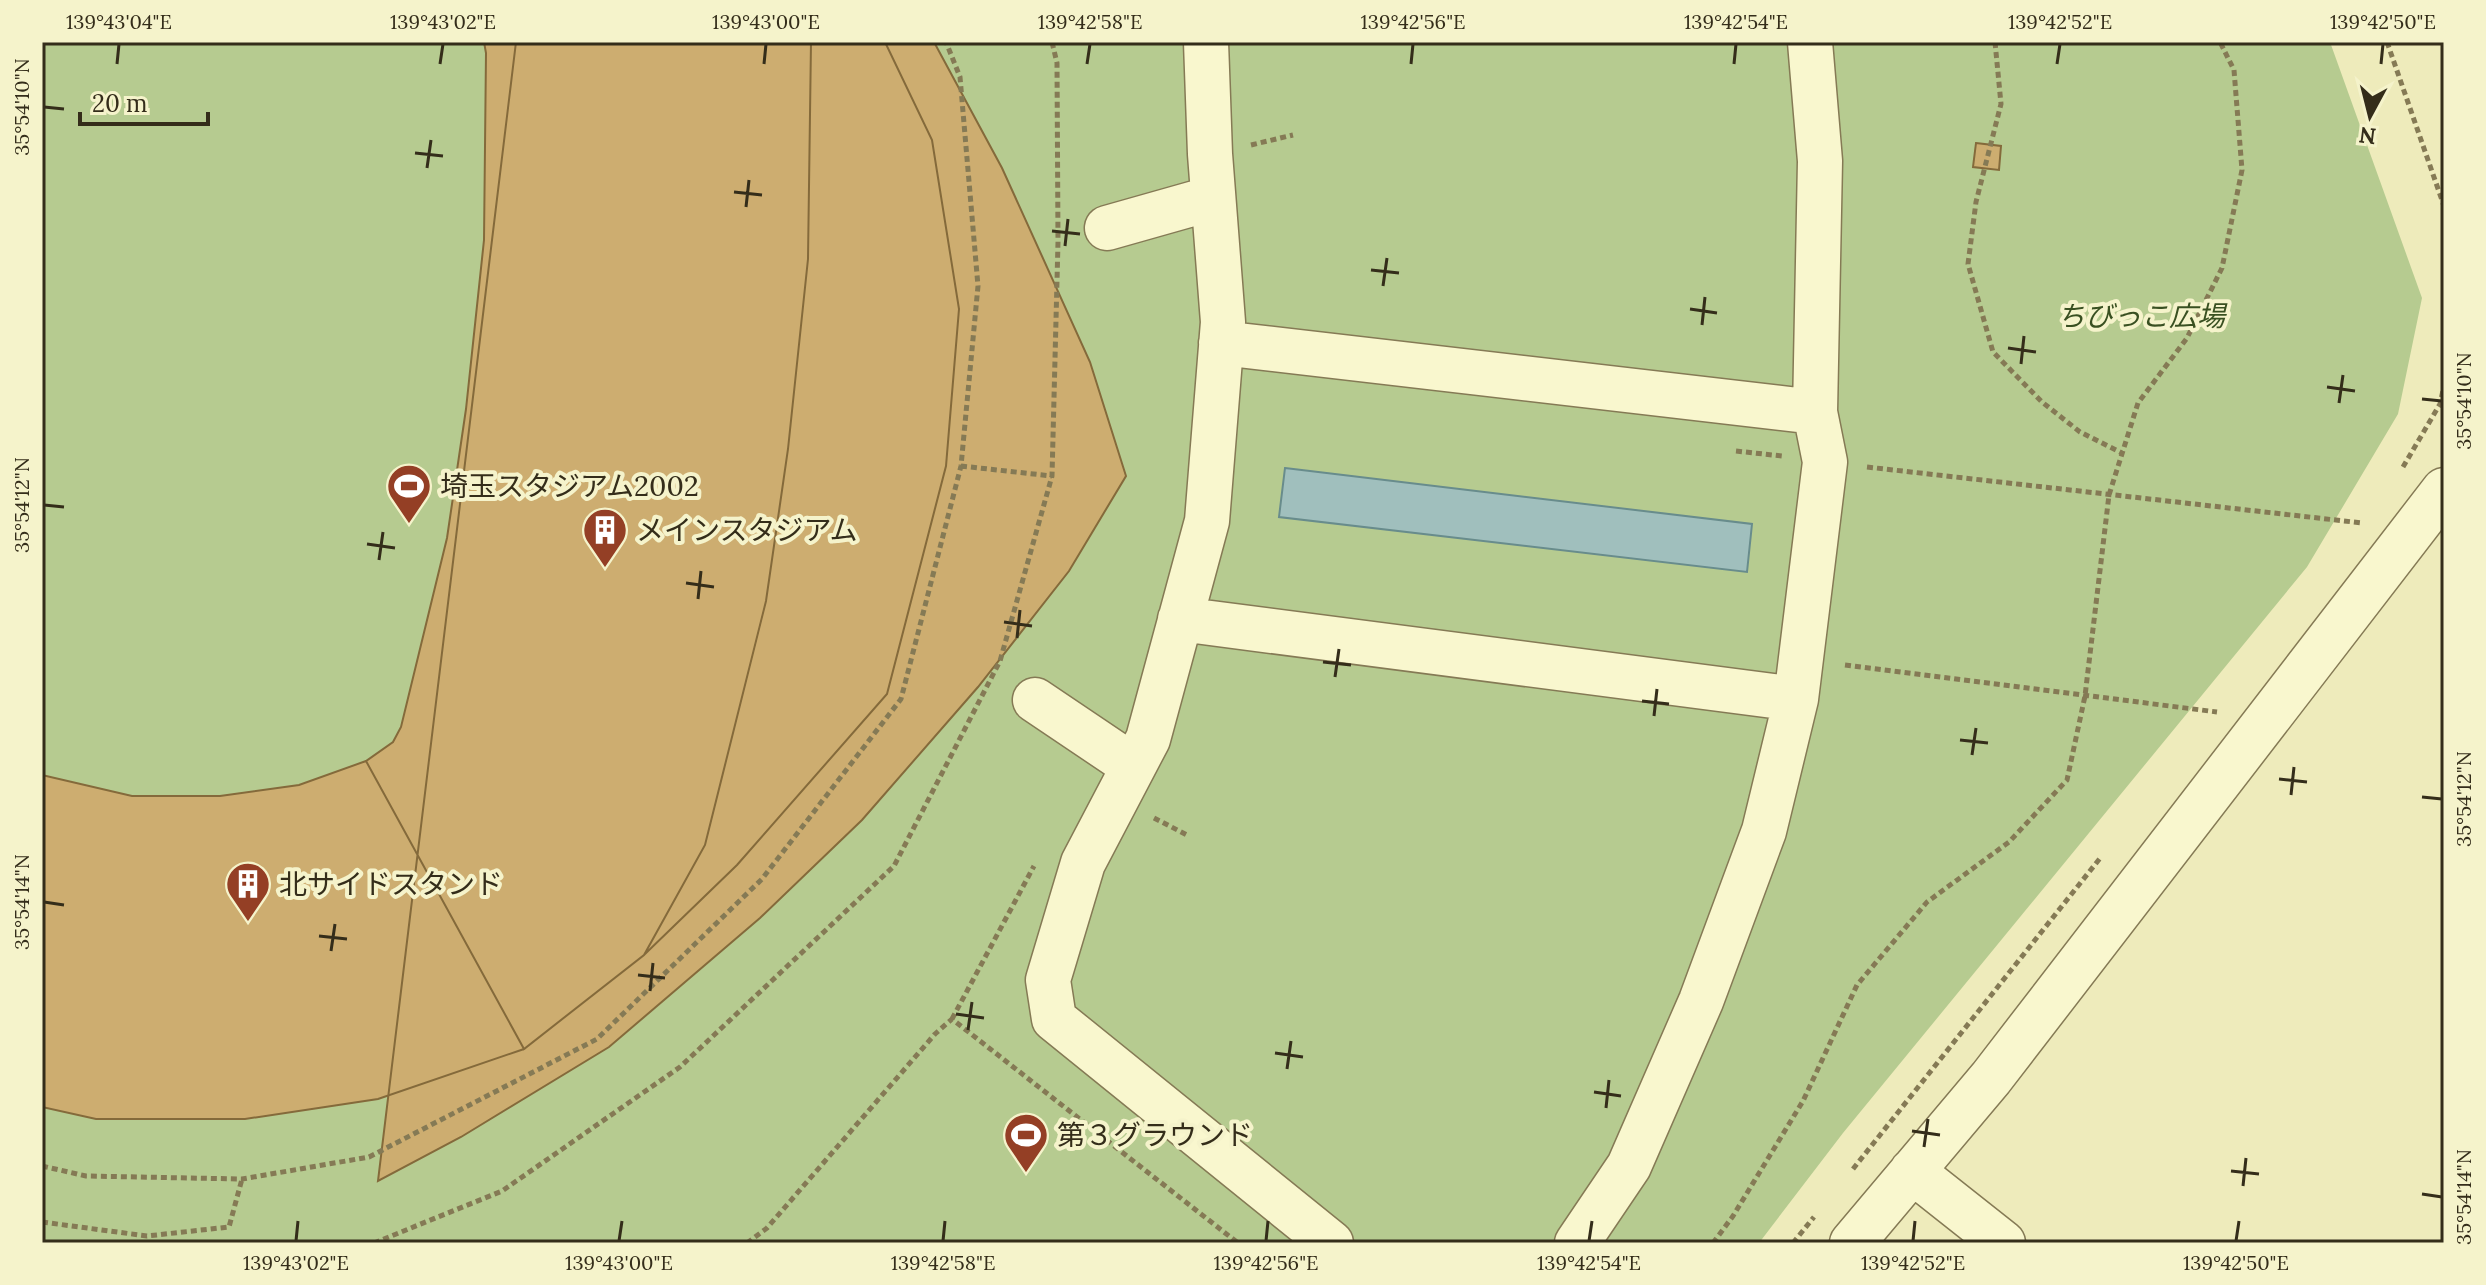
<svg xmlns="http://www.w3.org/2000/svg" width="2486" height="1285" viewBox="0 0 2486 1285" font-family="Lora,'Noto Sans JP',serif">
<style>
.green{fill:#b6cb90}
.water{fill:#a0bfbd;stroke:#688c8c;stroke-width:2}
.building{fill:#cdad70;stroke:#846a3b;stroke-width:2}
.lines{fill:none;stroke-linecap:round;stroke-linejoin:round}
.minor-casing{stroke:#857a55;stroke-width:47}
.path{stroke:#857a55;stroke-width:5;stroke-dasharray:6 4;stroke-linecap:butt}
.minor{stroke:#f9f7ce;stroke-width:44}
.ticks{fill:none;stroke:#342d1a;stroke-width:3}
.labels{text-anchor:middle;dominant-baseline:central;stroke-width:8;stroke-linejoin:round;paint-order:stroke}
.park-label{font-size:28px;font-style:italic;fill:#395021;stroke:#f5f3cb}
.poi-label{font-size:28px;fill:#342d1a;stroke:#f5f3cb;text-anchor:start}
.neatline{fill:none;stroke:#342d1a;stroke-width:3}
.ticks-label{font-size:20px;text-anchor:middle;fill:#342d1a}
</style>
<rect width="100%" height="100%" fill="#eeebbb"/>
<path class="green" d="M42 42H2330L2422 298 2398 414 2307 567 1843 1133 1759 1243H42Z"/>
<path class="water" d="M1285 468 1752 524 1747 572 1279 517Z"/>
<path class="building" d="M484 42H811L808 259 788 449 766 601 705 845 644 955 524 1049 378 1099 245 1119H96L42 1107V775L132 796H220L299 785 366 761 393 742 401 727 447 538 466 409 484 240 486 53Z
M484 42H885L932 140 959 309 946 466 887 694 737 865 644 955 524 1049 366 761 393 742 401 727 447 538 466 409 484 240 486 53Z
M516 42H934L1002 168 1090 362 1126 476 1069 571 978 687 862 820 760 918 609 1047 461 1137 378 1181Z
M1976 143 2001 146 1999 170 1973 167Z
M366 761 524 1049 378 1099 245 1119H96L42 1107V775L132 796H220L299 785Z"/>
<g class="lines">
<g class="minor-casing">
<path id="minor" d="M1206 42 1210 154 1223 322 1207 521 1148 739 1083 863 1048 980 1054 1019 1331 1243
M1107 228 1213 198
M1221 343 1815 412
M1180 619 1796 699
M1035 700 1133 766
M1912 1171 2003 1243
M1577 1243 1629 1166 1701 1001 1764 831 1796 699 1825 462 1815 412 1820 161 1810 42
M1852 1243 1991 1078 2444 490"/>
</g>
<path class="path" d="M1995 42 2001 104 1976 202 1968 264 1993 352 2042 402 2080 432 2122 453
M2387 42 2444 206
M1251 145 1293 135
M1736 451 1782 456
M961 466 1052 476
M1867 467 2362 523
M2403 467 2440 404 2444 386
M1845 665 2217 712
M1154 818 1189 836
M952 1019 1034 866
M42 1166 86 1176 242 1179 369 1157 597 1039 762 879 901 699 961 466 978 286 960 77 946 42
M1853 1169 2101 857
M42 1222 147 1236 229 1227 242 1179
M374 1243 502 1191 680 1067 894 866 1000 661 1052 476 1058 242 1057 63 1052 42
M747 1243 767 1228 935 1034 952 1019 1238 1243
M1713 1243 1733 1216 1803 1101 1857 985 1927 902 2009 842 2067 780 2085 696 2109 495 2138 403 2187 338 2222 268 2242 170 2234 70 2220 42
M1793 1243 1814 1217"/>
<use href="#minor" class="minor"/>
</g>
<path class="ticks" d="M117 64 119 44M440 64 443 44M764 64 766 44M1087 64 1090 44M1411 64 1413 44M1734 64 1736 44M2057 64 2060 44M2381 64 2383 44M44 107 64 109M415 153 443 156M427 168 431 140M734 192 762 195M746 207 749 180M1052 231 1080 234M1065 246 1068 219M1371 270 1399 273M1383 286 1387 258M1690 309 1717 313M1702 325 1705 297M2008 348 2036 352M2021 364 2024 336M2327 387 2355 391M2422 399 2442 401M2339 403 2343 375M44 505 64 507M367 544 395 548M379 560 383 532M686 583 714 587M698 599 701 571M1004 622 1032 626M1017 638 1020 610M1323 662 1351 665M1335 677 1339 649M1642 701 1669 704M1654 716 1657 689M1960 740 1988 743M1972 755 1976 728M2279 779 2307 782M2291 795 2294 767M2422 797 2442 799M44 902 64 905M319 936 347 939M331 951 335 924M638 975 665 978M650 991 653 963M956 1014 984 1018M968 1030 972 1002M1275 1053 1303 1057M1287 1069 1291 1041M1594 1092 1621 1096M1606 1108 1609 1080M1912 1131 1940 1135M1924 1147 1928 1119M2231 1171 2259 1174M2243 1186 2246 1158M2422 1194 2442 1197M296 1241 298 1221M619 1241 622 1221M943 1241 945 1221M1266 1241 1268 1221M1589 1241 1592 1221M1913 1241 1915 1221M2236 1241 2239 1221"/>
<defs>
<g id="stadium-pin" transform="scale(2.3)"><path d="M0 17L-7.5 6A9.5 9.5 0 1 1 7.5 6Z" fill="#943f25" stroke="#f5f3cb"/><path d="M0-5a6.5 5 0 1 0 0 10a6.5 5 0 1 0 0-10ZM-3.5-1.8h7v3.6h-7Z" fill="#fff"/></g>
<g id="building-pin" transform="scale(2.3)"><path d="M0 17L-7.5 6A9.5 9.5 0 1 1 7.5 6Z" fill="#943f25" stroke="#f5f3cb"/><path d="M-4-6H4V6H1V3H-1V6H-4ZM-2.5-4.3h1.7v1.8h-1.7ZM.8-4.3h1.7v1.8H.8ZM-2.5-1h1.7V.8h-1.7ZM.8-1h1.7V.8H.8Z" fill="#fff"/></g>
</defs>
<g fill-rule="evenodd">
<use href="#stadium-pin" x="409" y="486"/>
<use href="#building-pin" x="605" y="530"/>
<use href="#building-pin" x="248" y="884"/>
<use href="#stadium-pin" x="1026" y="1135"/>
</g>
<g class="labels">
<g class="park-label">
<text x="2141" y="316">ちびっこ広場</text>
</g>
<g class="poi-label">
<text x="440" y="486">埼玉スタジアム2002</text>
<text x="636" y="530">メインスタジアム</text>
<text x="279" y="884">北サイドスタンド</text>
<text x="1057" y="1135">第３グラウンド</text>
</g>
</g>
<rect width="2486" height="1285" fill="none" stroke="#f5f3cb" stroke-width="88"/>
<g transform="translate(2370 116) rotate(187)" stroke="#f5f3cb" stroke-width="6" paint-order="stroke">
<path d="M0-6L14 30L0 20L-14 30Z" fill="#342d1a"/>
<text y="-12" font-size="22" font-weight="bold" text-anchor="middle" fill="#342d1a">N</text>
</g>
<path d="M80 112v12h128v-12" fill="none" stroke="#342d1a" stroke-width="4"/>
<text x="92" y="112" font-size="24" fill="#342d1a" stroke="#f5f3cb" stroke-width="6" paint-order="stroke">20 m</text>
<rect x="44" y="44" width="2398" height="1197" class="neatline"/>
<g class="ticks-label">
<text x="119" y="29">139°43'04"E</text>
<text x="443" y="29">139°43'02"E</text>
<text x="766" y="29">139°43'00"E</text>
<text x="1090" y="29">139°42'58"E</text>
<text x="1413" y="29">139°42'56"E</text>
<text x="1736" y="29">139°42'54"E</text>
<text x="2060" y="29">139°42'52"E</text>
<text x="2383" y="29">139°42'50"E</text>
<text transform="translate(22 107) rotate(-90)" y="7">35°54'10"N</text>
<text transform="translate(2464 401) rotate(-90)" y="7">35°54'10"N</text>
<text transform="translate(22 505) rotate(-90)" y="7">35°54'12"N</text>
<text transform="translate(2464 799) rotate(-90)" y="7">35°54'12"N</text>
<text transform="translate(22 902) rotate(-90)" y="7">35°54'14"N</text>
<text transform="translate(2464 1197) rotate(-90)" y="7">35°54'14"N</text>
<text x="296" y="1270">139°43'02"E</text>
<text x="619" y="1270">139°43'00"E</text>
<text x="943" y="1270">139°42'58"E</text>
<text x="1266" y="1270">139°42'56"E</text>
<text x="1589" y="1270">139°42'54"E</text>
<text x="1913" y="1270">139°42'52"E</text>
<text x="2236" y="1270">139°42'50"E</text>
</g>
</svg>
